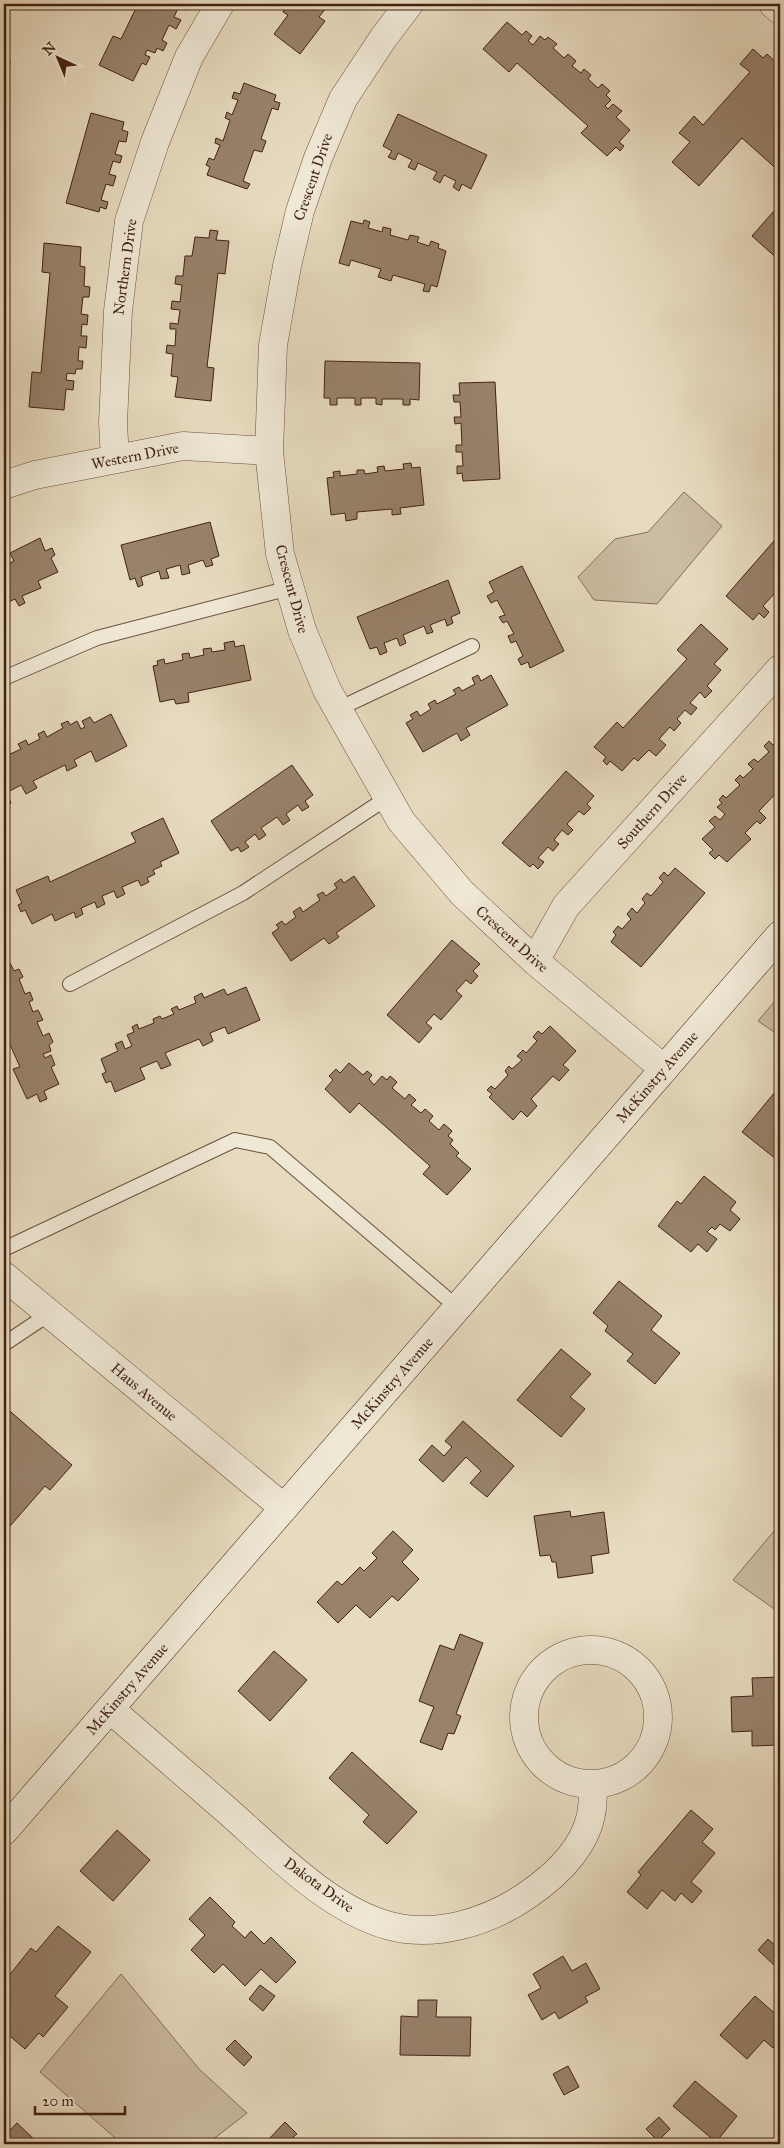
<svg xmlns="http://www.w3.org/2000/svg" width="784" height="2148" viewBox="0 0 784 2148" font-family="'IM FELL Great Primer',serif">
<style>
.green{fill:#cbbca2;stroke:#876f5a}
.building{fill:#98826c;stroke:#432213}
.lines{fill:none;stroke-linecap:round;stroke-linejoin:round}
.lane-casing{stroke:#6c503e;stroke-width:16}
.street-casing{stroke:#6c503e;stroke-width:29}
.secondary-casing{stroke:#432213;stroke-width:29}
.lane{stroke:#efe8d5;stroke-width:14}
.street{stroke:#efe8d5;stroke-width:28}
.secondary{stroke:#efe8d5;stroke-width:28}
.labels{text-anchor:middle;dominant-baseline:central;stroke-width:4.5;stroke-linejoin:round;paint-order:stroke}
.street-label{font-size:15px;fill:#432213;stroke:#efe8d5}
</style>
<rect width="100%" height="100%" fill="#e7dbbf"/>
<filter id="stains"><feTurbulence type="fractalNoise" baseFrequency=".004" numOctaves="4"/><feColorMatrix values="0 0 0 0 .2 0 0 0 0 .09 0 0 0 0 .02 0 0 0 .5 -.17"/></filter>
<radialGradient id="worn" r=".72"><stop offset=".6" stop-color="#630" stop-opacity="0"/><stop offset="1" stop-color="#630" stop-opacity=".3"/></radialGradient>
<path class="green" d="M684 492 722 526 657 604 594 600 578 577 615 539 648 532Z
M780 995V1036L758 1021Z
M780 1524V1613L733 1580Z
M121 1974 199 2069 247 2113 207 2144H122L40 2072Z"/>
<path class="building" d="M4 4H7V17H4Z
M138 4H189L186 10 179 6 174 17 181 20 176 29 169 25 162 40 167 43 163 51 157 48 155 53 147 50 145 55 150 57 146 65 142 63 133 81 99 65 113 36 121 39Z
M298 4H329L319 17 325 21 300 54 274 34 288 15 283 12 287 6 293 10Z
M507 22 522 35 526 31 532 36 528 41 533 45 540 36 545 40 548 37 557 44 553 48 564 58 568 54 576 61 572 66 581 73 584 69 591 75 588 79 598 88 602 84 610 91 606 95 611 100 605 106 608 109 613 104 622 111 616 117 630 130 619 142 624 146 620 151 616 147 607 156 581 133 588 126 517 63 509 72 483 49Z
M4 36H8L10 65H4Z
M753 49 763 58 767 54 780 66V95L774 101 780 107V172L742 138 699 186 672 162 690 142 679 133 694 116 703 125 750 72 740 64Z
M244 83 276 95 274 101 280 103 278 110 272 108 261 139 266 141 262 152 254 150 243 181 250 184 247 189 207 175 210 167 206 165 209 158 214 160 220 145 215 143 216 138 223 141 230 120 225 118 227 112 232 115 238 100 232 98 234 92 240 94Z
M91 113 124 122 122 130 128 132 126 142 119 141 115 154 122 156 120 163 113 161 109 174 116 176 113 186 106 184 101 200 108 202 106 209 100 207 99 212 66 203Z
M398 114 487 155 471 189 462 184 459 191 453 187 456 181 444 175 440 183 433 179 437 172 418 163 415 170 408 167 412 160 398 153 395 160 388 157 392 151 383 146Z
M780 204V261L752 236Z
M364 220 370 222 368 228 382 232 383 227 391 229 390 235 408 240 410 235 419 237 417 242 429 246 431 241 439 244 438 248 446 251 437 287 431 285 429 292 423 291 425 284 393 275 391 281 378 277 381 269 351 260 349 266 339 263 351 221 363 224Z
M210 230 218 231 216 240 229 241 225 274 218 273 207 367 214 368 211 401 175 397 178 377 171 376 173 354 166 353 167 345 175 346 176 329H170V323L178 324 180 310 171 309 172 301 180 302 182 285 175 284 176 276H183L185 256H192L195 237 209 238Z
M44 243 81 247 80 266 85 267 84 286 90 287 89 297H83L81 314 88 315 87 325 82 324 81 336H87L86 348 79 347 78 361H83L82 369H76L75 374 67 373 66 380 74 381 73 390 66 389 64 410 29 407 32 372 41 373 50 273 42 272Z
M325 361 420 363 419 400 410 399V405H403V399H382V405L376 404V398H361V405H355V398H337V405H330V398H324Z
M495 382 500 479 463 481 462 473 457 474V466H463L462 452H456V445H462L461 423 455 424 454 417H461L460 402H454L453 395H460L459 383Z
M411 463 412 468 420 467 424 505 400 508 401 514 392 515V509L357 512V519L346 521 345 513 331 515 327 478 334 477 333 472 340 471V476L357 474V470H364L365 474 378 472 377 467 384 466 385 471 404 469 403 464Z
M210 522 219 556 211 559 213 565 206 567 203 560 188 565 190 573 182 575 180 565 166 569 169 578 161 579 159 571 141 577 143 585 138 587 135 578 130 580 121 545Z
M780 534V584L778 587 780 589V599L774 594 763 606 769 612 764 618 759 613 753 620 726 596Z
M40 538 45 551 52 548 55 555 51 558 58 572 38 581 41 588 22 596 25 603 19 606 15 599 4 604V566L14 561 10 553Z
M522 566 564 651 530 668 528 662 521 665 518 659 523 656 516 641 511 643 508 636 514 634 507 621 503 623 499 617 505 615 497 600 491 603 487 596 494 592 489 582Z
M448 580 460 613 451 617 453 623 447 626 445 619 430 625 433 632 427 634 424 626 403 635 406 643 400 646 397 638 384 643 387 652 380 655 377 647 370 649 357 617Z
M701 624 728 649 714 664 721 670 707 686 712 691 705 698 700 692 690 703 697 708 691 715 685 710 677 719 681 723 674 731 670 727 659 739 666 745 656 756 649 750 638 761 634 758 622 771 610 761 607 765 603 761 606 757 594 747 617 722 623 728 687 659 677 650Z
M234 641 235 647 244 645 251 680 188 693 189 702 176 704 174 699 160 702 153 666 158 665 157 661 164 659 165 664 183 660 182 654 189 653 190 658 204 655 203 649 211 648 212 652 225 650 224 643Z
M478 675 481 681 491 675 508 705 466 728 470 735 461 741 457 733 423 752 406 723 413 719 410 715 417 711 420 716 431 709 428 704 435 700 437 704 456 694 453 690 459 687 462 691 475 684 472 678Z
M111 714 127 746 96 762 91 751 74 760 77 766 67 771 65 765 33 781 37 788 26 794 21 785 6 793 11 803 4 807V750L6 756 21 749 18 744 26 740 28 745 40 739 38 734 44 731 47 737 63 728 61 724 68 721 70 725 77 721 81 729 85 727 82 721 90 717 94 723Z
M780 737V789L759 811 766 818 760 824 757 821 745 833 751 839 727 862 719 855 715 859 709 853 713 850 702 839 715 827 709 821 715 816 720 820 725 814 717 807 722 803 719 800 723 795 726 798 740 785 735 780 740 775 743 778 753 769 748 764 754 759 758 762 769 752 764 746 769 741 773 745Z
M292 765 313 795 305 801 309 807 302 811 298 805 286 814 290 820 283 825 277 817 261 828 266 835 259 840 255 834 245 842 249 847 241 852 238 847 231 851 211 821Z
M566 771 594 796 587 804 591 808 584 815 579 811 567 824 573 830 568 835 562 830 554 840 559 844 553 851 548 847 538 858 544 862 538 869 533 864 530 867 502 843Z
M163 818 179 853 160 862 162 866 153 870 155 874 147 878 149 882 141 886 138 880 122 887 125 894 117 898 114 891 102 896 105 904 97 908 95 902 81 908 83 914 76 918 74 912 55 921 52 914 32 924 25 910 21 912 18 905 22 903 16 890 48 876 50 882 136 842 131 833Z
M675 868 705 893 641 967 611 942 616 935 613 932 618 926 622 929 631 919 627 914 632 908 637 913 645 903 642 899 647 893 651 896 663 882 659 878 664 872 668 876Z
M354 876 375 906 336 933 339 937 329 944 324 938 291 961 272 933 279 928 276 925 282 921 285 925 296 917 293 912 300 907 303 912 320 900 317 895 323 892 326 896 337 888 334 884 341 879 344 883Z
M452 940 480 964 473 971 478 976 471 984 466 980 456 991 462 996 441 1020 434 1014 426 1023 432 1028 419 1043 387 1015Z
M4 961 6 965 10 963 14 971 19 969 23 977 19 979 25 994 30 992 33 1000 29 1002 33 1012 38 1010 43 1020 37 1022 43 1036 49 1033 53 1042 49 1045 51 1051 43 1054 45 1058 51 1055 55 1065 51 1067 59 1084 44 1091 47 1099 40 1102 37 1094 27 1099 13 1069 20 1067 4 1031Z
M246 987 260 1020 228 1034 225 1027 210 1033 213 1041 203 1046 199 1039 165 1053 171 1065 161 1069 157 1061 140 1068 145 1079 115 1092 111 1081 106 1083 102 1074 106 1072 101 1059 118 1051 115 1044 122 1041 125 1049 132 1046 127 1035 134 1032 132 1027 137 1024 139 1029 154 1023 153 1019 160 1016 162 1019 174 1014 171 1009 177 1006 179 1010 196 1003 194 997 202 993 204 998 224 989 227 995Z
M550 1026 576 1051 563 1065 569 1070 559 1081 553 1076 531 1099 537 1106 527 1117 521 1111 513 1120 489 1097 492 1094 487 1090 491 1086 495 1089 508 1075 505 1071 509 1066 512 1069 522 1060 517 1056 523 1050 526 1053 537 1041 533 1037 538 1031 542 1034Z
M349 1063 363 1075 367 1071 372 1075 369 1079 374 1085 382 1076 387 1080 390 1076 397 1082 392 1088 405 1099 409 1094 416 1100 411 1105 421 1113 425 1109 433 1116 429 1121 439 1130 444 1124 452 1131 448 1136 453 1140 450 1144 459 1153 456 1156 471 1169 447 1195 423 1174 430 1166 359 1103 350 1113 325 1089 333 1080 329 1076 336 1069 340 1073Z
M780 1086V1154L776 1159 742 1132Z
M704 1176 736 1202 730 1210 740 1219 730 1231 720 1224 715 1230 712 1227 707 1232 717 1239 707 1252 698 1244 691 1252 658 1226 677 1201 681 1204Z
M619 1281 662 1316 651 1330 680 1353 655 1384 627 1361 633 1354 605 1331 608 1326 593 1313Z
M561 1349 591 1374 570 1397 585 1409 561 1437 517 1400Z
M4 1406 72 1465 50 1490 45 1486 4 1533Z
M463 1421 514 1466 487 1497 470 1483 481 1471 466 1457 443 1482 419 1460 432 1445 444 1456 452 1447 445 1441Z
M570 1511 571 1517 604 1512 609 1553 591 1556 593 1573 558 1578 556 1562H552L550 1555 540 1556 534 1516Z
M393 1531 413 1550 402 1562 419 1579 398 1601 392 1596 370 1618 356 1605 338 1623 317 1602 337 1581 342 1585 360 1567 364 1571 377 1558 372 1553Z
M460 1634 483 1643 456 1714 461 1716 454 1734 448 1733 442 1750 420 1742 434 1707 419 1701 440 1645 454 1650Z
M274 1651 307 1680 270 1721 238 1691Z
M780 1677V1745L752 1746V1731L732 1732 731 1697 753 1696 752 1678Z
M352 1752 417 1812 387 1844 363 1822 369 1815 329 1778Z
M691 1810 713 1829 702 1842 715 1853 691 1882 702 1891 692 1903 681 1893 675 1901 662 1890 647 1909 627 1892 641 1875 638 1872Z
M117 1830 150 1860 113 1901 80 1871Z
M210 1897 235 1922 232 1926 245 1938 251 1931 264 1944 271 1937 296 1962 276 1983 261 1969 245 1986 223 1964 214 1973 191 1950 205 1935 189 1919Z
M58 1926 91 1952 55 1996 68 2007 43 2037 39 2033 25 2049 4 2031V1982L31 1948 36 1952Z
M768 1939 780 1950V1960L775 1966 758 1950Z
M563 1956 572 1971 586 1963 600 1989 585 1997 588 2002 559 2019 555 2012 542 2020 528 1995 541 1988 533 1974Z
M260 1985 275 1996 263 2011 249 1999Z
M755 1996 780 2018V2039L773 2048 764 2040 747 2059 720 2035Z
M418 2000H437L436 2017H471L470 2056 400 2055 401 2016 418 2017Z
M235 2040 252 2057 244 2066 226 2049Z
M568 2066 579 2087 564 2095 553 2074Z
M695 2081 737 2116 716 2142 673 2106Z
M659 2117 670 2129 658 2141 646 2129Z
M285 2122 297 2134 293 2137 300 2144H273L268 2140Z
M17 2123 39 2144H4V2136Z"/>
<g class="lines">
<g class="lane-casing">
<path id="lane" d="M4 678 97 638 290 588
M338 709 472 646
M70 984 243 893 387 798
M4 1249 235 1140 270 1147 458 1308
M4 1344 49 1314"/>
</g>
<g class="street-casing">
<path id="street" d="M409 4 384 37 343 99 318 158 300 211 287 266 273 345 269 451 280 554 302 630 327 690 401 821 462 893 535 961 664 1069
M773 4 780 10
M115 459 113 423 118 311 129 221 155 142 189 57 220 4
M4 485 35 475 183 446 269 451
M535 961 566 906 780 669
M4 1276 284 1508
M524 1717a67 67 0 1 1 134 0a67 67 0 1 1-134 0Z
M110 1709C150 1744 190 1778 230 1813 275 1853 330 1910 390 1926 436 1938 488 1922 526 1896 554 1877 584 1849 591 1815 593 1805 593 1795 593 1785"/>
</g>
<g class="secondary-casing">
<path id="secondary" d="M4 1831 780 935"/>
</g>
<use href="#lane" class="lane"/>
<use href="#street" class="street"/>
<use href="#secondary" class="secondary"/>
</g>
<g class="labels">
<g class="street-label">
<text transform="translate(313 177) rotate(-71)">Crescent Drive</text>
<text transform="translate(125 267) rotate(-82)">Northern Drive</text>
<text transform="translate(135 456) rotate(-11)">Western Drive</text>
<text transform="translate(292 589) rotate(75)">Crescent Drive</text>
<text transform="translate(652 811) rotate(-48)">Southern Drive</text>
<text transform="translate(512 939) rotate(42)">Crescent Drive</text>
<text transform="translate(657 1077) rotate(-49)">McKinstry Avenue</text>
<text transform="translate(392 1383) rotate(-49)">McKinstry Avenue</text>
<text transform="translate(144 1392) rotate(40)">Haus Avenue</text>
<text transform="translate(127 1689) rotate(-49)">McKinstry Avenue</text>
<text transform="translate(319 1885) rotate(36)">Dakota Drive</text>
</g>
</g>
<rect width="784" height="2148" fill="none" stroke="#e7dbbf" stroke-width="20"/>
<rect x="5" y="5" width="774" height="2138" fill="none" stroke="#432213" stroke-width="2.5"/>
<rect x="10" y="10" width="764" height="2128" fill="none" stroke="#432213"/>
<g transform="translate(58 58) rotate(316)" stroke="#efe8d5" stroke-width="4" paint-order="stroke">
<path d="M0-4L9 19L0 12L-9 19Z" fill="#432213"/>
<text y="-8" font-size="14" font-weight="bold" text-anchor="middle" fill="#432213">N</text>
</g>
<path d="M35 2106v8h90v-8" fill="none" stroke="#432213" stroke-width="2.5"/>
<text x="42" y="2106" font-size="15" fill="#432213" stroke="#efe8d5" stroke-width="4" paint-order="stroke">20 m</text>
<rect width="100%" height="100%" filter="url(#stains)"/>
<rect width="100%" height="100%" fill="url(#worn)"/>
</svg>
